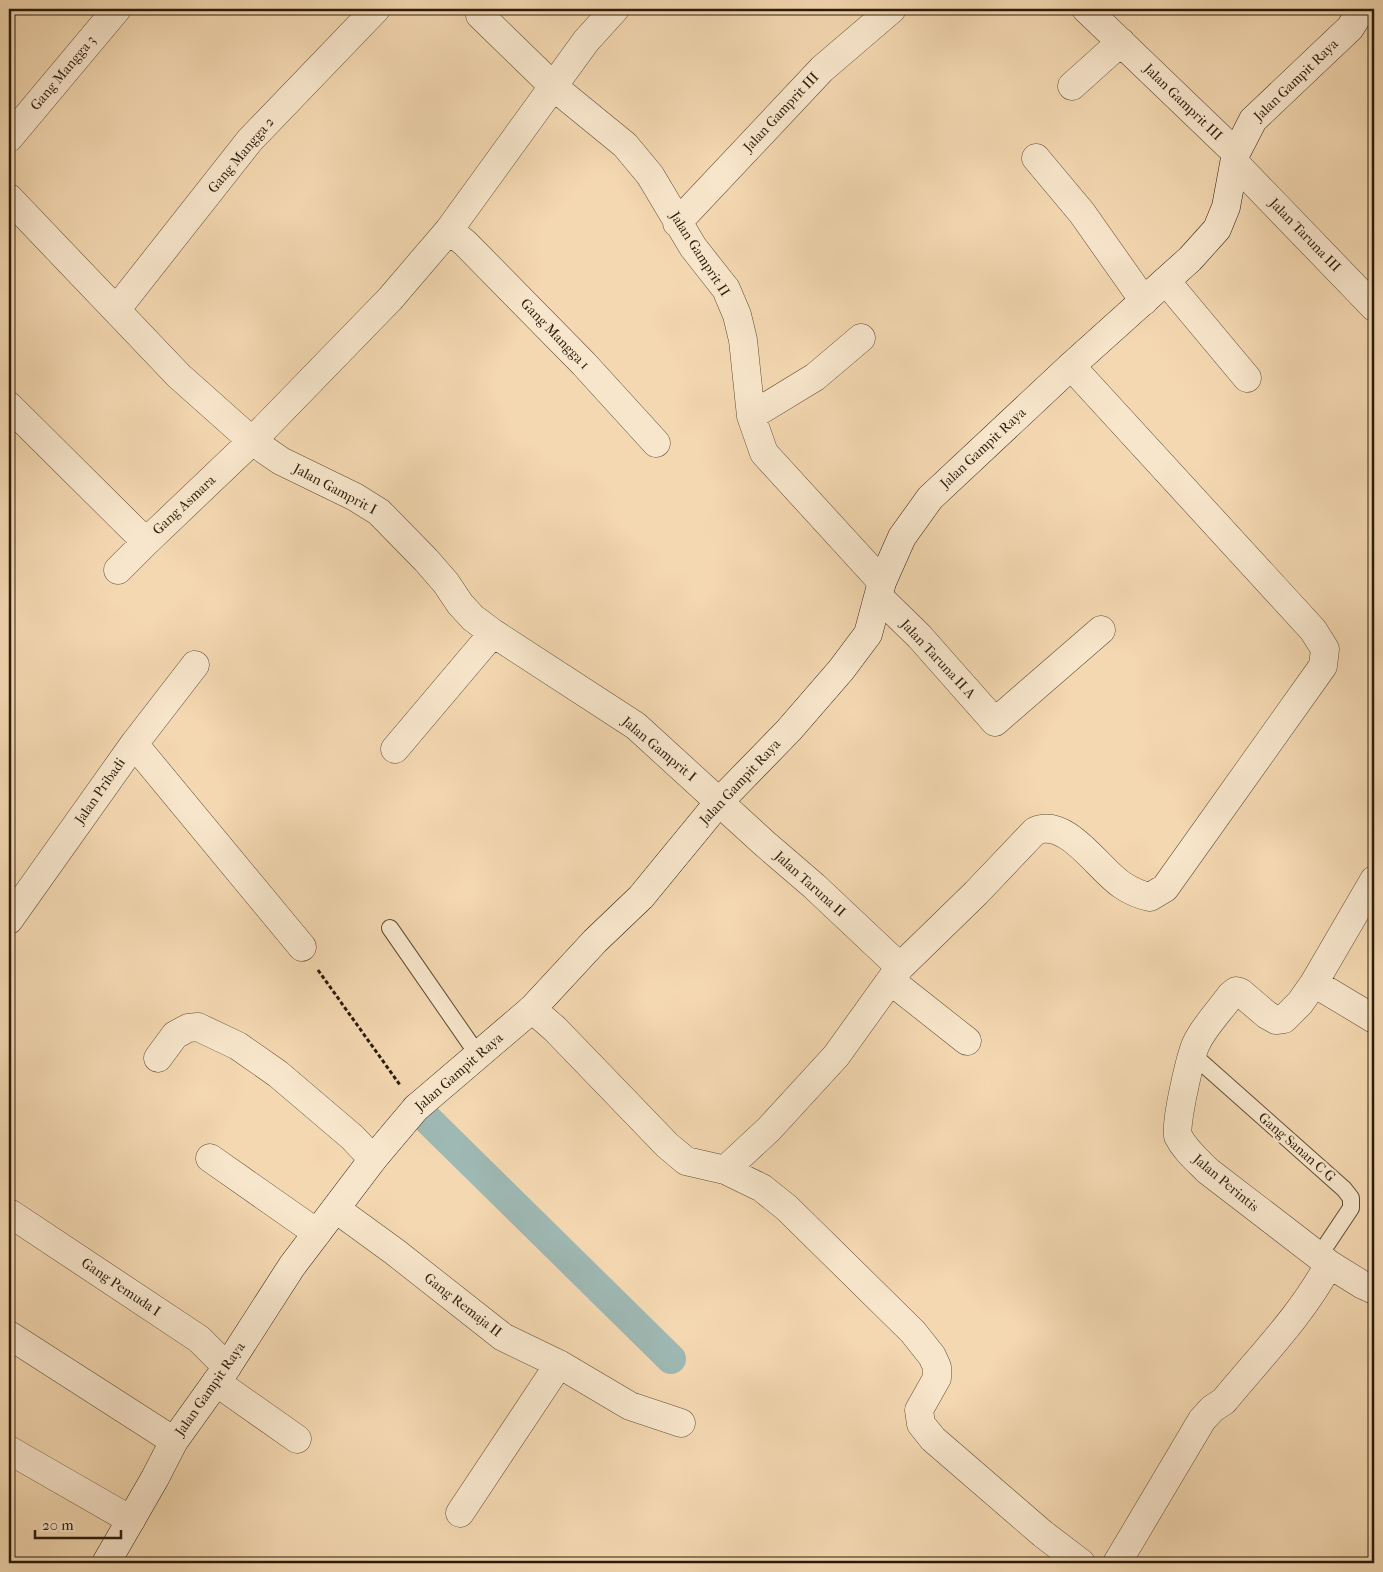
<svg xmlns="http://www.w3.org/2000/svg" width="1383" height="1572" viewBox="0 0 1383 1572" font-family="'IM FELL French Canon',serif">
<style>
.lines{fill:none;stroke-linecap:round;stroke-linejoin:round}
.canal{stroke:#9eb8b3;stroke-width:30}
.lane-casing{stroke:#5d4b35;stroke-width:18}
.street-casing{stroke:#5d4b35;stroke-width:29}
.secondary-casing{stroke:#2b1c0c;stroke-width:29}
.path{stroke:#2b1c0c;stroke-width:3;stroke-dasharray:4 2.5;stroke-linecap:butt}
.lane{stroke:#f8e6cc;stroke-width:16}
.street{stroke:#f8e6cc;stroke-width:28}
.secondary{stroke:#f8e6cc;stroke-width:28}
.labels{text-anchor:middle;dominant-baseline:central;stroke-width:4.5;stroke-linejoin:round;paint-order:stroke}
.street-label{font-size:14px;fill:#2b1c0c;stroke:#f8e6cc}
</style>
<rect width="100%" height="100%" fill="#f4d8b1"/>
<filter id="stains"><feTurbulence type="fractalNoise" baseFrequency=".004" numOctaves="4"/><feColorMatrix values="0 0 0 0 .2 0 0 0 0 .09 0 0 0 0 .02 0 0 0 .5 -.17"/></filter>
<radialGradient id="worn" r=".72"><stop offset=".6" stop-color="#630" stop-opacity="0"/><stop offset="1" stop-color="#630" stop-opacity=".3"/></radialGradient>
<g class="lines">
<path class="canal" d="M416 1108 671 1359"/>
<g class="lane-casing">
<path id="lane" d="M390 928 478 1055
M1192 1054 1344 1189 1351 1198V1208L1319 1256"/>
</g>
<g class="street-casing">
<path id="street" d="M1086 9 1236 153
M480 15 554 87 625 145 650 175 693 247 726 289 737 315 743 340 751 416 764 453 882 582
M1072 86 1121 42
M9 138 117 9
M1036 158 1082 213 1144 301
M1235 163 1374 307
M9 198 179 376 252 441 281 461 355 497 379 512 426 560 446 583 460 604 473 618 493 633 636 726 764 843 814 886 900 967
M677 223 822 69 892 9
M449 230 465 243 584 364 656 443
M1166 281 1247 378
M116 310 250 140 376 9
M9 406 146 542
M751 416 815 377 861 338
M118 570 146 542 252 441 390 299 449 230 586 41 615 9
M879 597 919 636 995 722 1101 630
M134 744 302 947
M395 749 493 633
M1374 880 1314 983 1300 1003 1284 1019 1276 1020 1267 1015 1240 992 1236 991 1231 995C1221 1009 1204 1027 1197 1042 1191 1052 1174 1128 1178 1136 1185 1150 1197 1160 1208 1171L1329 1264 1361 1284 1374 1290
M9 920 134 744 195 665
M891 981 967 1041
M1314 983 1374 1019
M532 1009 555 1029 667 1145 686 1161 725 1170 762 1188 787 1208 913 1332 932 1356 937 1367V1378L919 1410 921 1424 933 1439 1043 1534 1081 1563
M158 1058 175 1035 188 1028 198 1027 238 1046 278 1074 352 1137 373 1159
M210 1158 317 1233
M725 1170 769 1129 836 1056 900 967 976 893 1035 831C1067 817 1098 869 1122 885 1131 891 1140 895 1150 897L1165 888 1323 666 1325 649 1313 630 1071 366
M336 1209 395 1252 503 1337 559 1364 630 1406 681 1423
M11 1214 199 1339 227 1367
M9 1335 174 1441
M216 1382 297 1439
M9 1450 131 1520
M460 1513 559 1364
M1117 1563 1202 1420 1212 1409 1224 1401C1260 1357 1302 1315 1329 1264"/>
</g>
<g class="secondary-casing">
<path id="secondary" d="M106 1563 155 1478 174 1441 227 1367 292 1266 373 1159 416 1108 532 1009 595 941 641 897 719 802 789 730 841 670 868 634 882 582 902 537 930 498 1071 366 1190 259 1217 229 1226 207 1236 153 1253 120 1350 28 1362 9"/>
</g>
<path class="path" d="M318 970 400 1085"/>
<use href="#lane" class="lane"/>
<use href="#street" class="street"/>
<use href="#secondary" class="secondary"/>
</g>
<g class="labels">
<g class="street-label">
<text transform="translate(63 73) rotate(-50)">Gang Mangga 3</text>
<text transform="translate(1296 80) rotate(-44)">Jalan Gampit Raya</text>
<text transform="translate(1183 102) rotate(44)">Jalan Gamprit III</text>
<text transform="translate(781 112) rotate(-47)">Jalan Gamprit III</text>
<text transform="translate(241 155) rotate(-50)">Gang Mangga 2</text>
<text transform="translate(1305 235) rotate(46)">Jalan Taruna III</text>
<text transform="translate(700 254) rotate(57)">Jalan Gamprit II</text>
<text transform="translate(555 334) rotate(46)">Gang Mangga 1</text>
<text transform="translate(983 448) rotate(-43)">Jalan Gampit Raya</text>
<text transform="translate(335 489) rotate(28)">Jalan Gamprit I</text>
<text transform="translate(184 505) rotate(-43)">Gang Asmara</text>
<text transform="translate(938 659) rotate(47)">Jalan Taruna II A</text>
<text transform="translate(659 749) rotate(40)">Jalan Gamprit I</text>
<text transform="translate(740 782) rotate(-47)">Jalan Gampit Raya</text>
<text transform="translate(100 791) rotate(-55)">Jalan Pribadi</text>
<text transform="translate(810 884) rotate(42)">Jalan Taruna II</text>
<text transform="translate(459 1072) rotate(-41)">Jalan Gampit Raya</text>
<text transform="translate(1297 1147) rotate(41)">Gang Sanan C G</text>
<text transform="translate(1226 1183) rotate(40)">Jalan Perintis</text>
<text transform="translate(121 1287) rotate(34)">Gang Pemuda I</text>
<text transform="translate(463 1305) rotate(38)">Gang Remaja II</text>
<text transform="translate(210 1389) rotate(-55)">Jalan Gampit Raya</text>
</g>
</g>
<rect width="1383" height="1572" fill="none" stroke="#f4d8b1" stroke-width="30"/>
<rect x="10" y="10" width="1363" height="1552" fill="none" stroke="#2b1c0c" stroke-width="2.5"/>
<rect x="15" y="15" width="1353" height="1542" fill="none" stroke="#2b1c0c"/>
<path d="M35 1530v8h86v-8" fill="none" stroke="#2b1c0c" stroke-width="2.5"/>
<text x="42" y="1530" font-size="15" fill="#2b1c0c" stroke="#f8e6cc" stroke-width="4" paint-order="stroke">20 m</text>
<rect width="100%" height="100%" filter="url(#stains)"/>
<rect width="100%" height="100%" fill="url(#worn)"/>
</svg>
